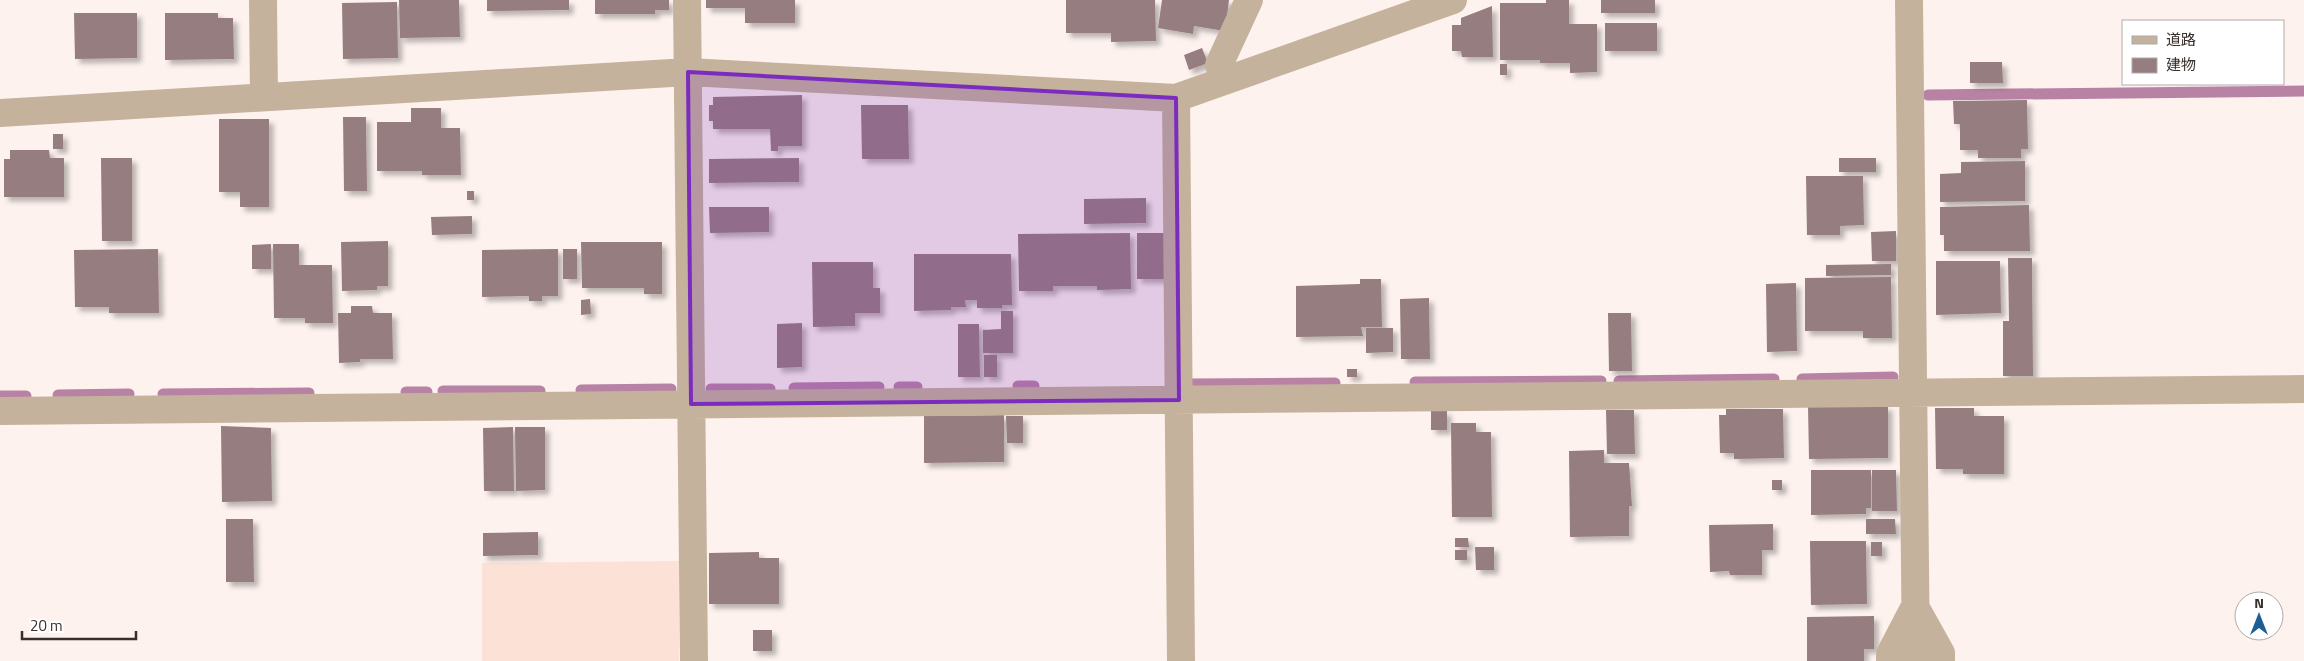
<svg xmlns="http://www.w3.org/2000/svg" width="2304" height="661" viewBox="0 0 2304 661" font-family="'Titillium Web','Noto Sans JP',sans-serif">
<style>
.built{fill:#fce1d7}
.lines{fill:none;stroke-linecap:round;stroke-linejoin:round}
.stream{stroke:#b882a5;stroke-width:11}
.building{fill:#967d7f;filter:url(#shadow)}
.minor{stroke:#c4b29c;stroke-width:28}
.marked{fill:#7b2cbf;fill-opacity:0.2;stroke:#7b2cbf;stroke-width:4;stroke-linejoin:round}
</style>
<defs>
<filter id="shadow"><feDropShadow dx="4.5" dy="4.5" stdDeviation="2.5" flood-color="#0004"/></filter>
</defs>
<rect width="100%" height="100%" fill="#fdf2ee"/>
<path class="built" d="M679 561V661H482V563Z"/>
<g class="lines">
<path class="stream" d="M1928 95 2304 91
M1802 379 1893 377
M1619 381 1774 379
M1415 382 1601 381
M1190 384 1335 383
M1018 386H1034
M899 387H917
M794 388 879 387
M711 389H770
M581 390 671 389
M443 391H540
M406 392H427
M163 394 309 393
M58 395 129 394
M0 396H26"/>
</g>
<path class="building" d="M399 0H459L460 37 400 38Z
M487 0H569V10L487 11Z
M595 0H669V10H655V14H595Z
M706 0H795V23H745V8H706Z
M1066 0H1155L1156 41 1111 42V33H1066Z
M1162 0H1229L1225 31 1194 26 1193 34 1158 28Z
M1546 0H1569V24H1597V72L1570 73V63H1540V60H1500V3H1546Z
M1601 0H1655V13H1601Z
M397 2 398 58 343 59 342 3Z
M1492 6 1493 57H1462L1461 51H1452V25H1461V18Z
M74 13H137V58L75 59Z
M165 13H218V18H233L234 59 165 60Z
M1605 23H1657V51H1605Z
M1202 48 1208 63 1189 70 1184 55Z
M1970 62H2002L2003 83H1970Z
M1500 64H1507V75H1500Z
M802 95V146H778V151H771L770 129H713V121H709V105H713V97Z
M2027 100 2028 149H2021V158H1978V150H1960V124H1954L1953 101Z
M861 105H908L909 159H862Z
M411 108H441V128H460L461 175H422V171H377V122H411Z
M343 117H366L367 191H344Z
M219 119H269V207H240V192H219Z
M53 134H63V149H53Z
M10 150H49L50 158H64V197H4V159H10Z
M101 158H132V241H102Z
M799 158V182L709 183V159Z
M1839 158H1876V172H1839Z
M2025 161V201L1940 202V174L1961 173V162Z
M1806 176H1863L1864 225 1840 226V235H1807Z
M467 191H474V200H467Z
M1146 198V223L1084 224V199Z
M2029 205 2030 251H1944V235H1940V207Z
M709 207H769V232L710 233Z
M472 216V234L432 235 431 217Z
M1896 231V261H1872L1871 232Z
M1130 233 1131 289 1097 290V286H1053V291H1019L1018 234Z
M1137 233H1166V279H1137Z
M388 241V286H377V290L342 291 341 242Z
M581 242H662V294H644V288H582Z
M271 244V269H252V245Z
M273 244H299V265H332L333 323H305V318H274Z
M158 249 159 313H109V307H75L74 250Z
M558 249V296H542V301H529V296L482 297V250Z
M563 249H577V279H563Z
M914 254H1011L1012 305H1002V308H977V300H965L966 307H951V310L914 311Z
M2008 258H2032L2033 376H2003V321H2009Z
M1936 261H2000L2001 313 1936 315Z
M812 262H873V288H880V313H855V326L813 327Z
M1891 264V275L1826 276V265Z
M1891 277 1892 338H1863V331H1805V278Z
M1360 279H1381L1382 327H1361L1363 336 1296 337V286L1360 284Z
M1796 283 1797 351 1767 352 1766 284Z
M1429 298 1430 359H1401L1400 299Z
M590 299 591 314 581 315V300Z
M351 306H372L373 313H392L393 359H360V362L339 363 338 313H351Z
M1001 311H1013V353H983V330L1001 329Z
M1608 313H1631L1632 371H1609Z
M802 323V367L777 368V324Z
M958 324H979L980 377H958Z
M1366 328H1393V352L1366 353Z
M984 355H997V377H984Z
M1347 369H1357V377H1347Z
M1808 406H1888V458L1809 459Z
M1935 408H1974V416H2004V474H1963V469H1936Z
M1726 409H1783L1784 458 1734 459V453H1720L1719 415H1726Z
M1606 410H1634L1635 454H1607Z
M1431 411H1447V430H1431Z
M1004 415V462L924 463V416Z
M1006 416H1023V443H1007Z
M1451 423H1476V432H1491L1492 517H1452Z
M221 426 271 428 272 501 222 502Z
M513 427 514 491H484L483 428Z
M515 427H545V490L516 491Z
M1604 450V463H1629L1632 506H1629V536L1570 537 1569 451Z
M1811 470H1871V508H1866V514L1811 515Z
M1872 470H1896L1897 511H1872Z
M1772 480H1782V490H1772Z
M226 519H253L254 582H226Z
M1866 519H1895L1896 534H1866Z
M1773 524V550H1762V575H1730L1729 571 1710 572 1709 525Z
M538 532V555L483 556V533Z
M1455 538H1468L1469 547H1455Z
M1810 541H1866L1867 604 1811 605Z
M1871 542H1882V556H1871Z
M1475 547H1494V570H1476Z
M1455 550H1467V560H1455Z
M759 552V558H779V604H709V553Z
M1874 616V649H1864V661H1807V617Z
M753 630H772V651H753Z"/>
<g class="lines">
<path class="minor" d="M263 0 264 97
M687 0 694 661
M1909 0 1916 661
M1226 80 1219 65 1249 0
M1176 98 1181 661
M0 113 688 72 1176 98 1453 0
M0 411 2304 389
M1917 610 1941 653V661
M1890 661V654L1913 610"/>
</g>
<path class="marked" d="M688 72 1176 98 1179 400 691 404Z"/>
<rect x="2122" y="20" width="162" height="65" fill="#ffffff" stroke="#afabaa"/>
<rect x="2132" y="36" width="25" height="8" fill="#c4b29c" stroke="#afabaa"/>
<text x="2166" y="45" font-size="15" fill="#382e2a">道路</text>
<rect x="2132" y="58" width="25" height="15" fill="#967d7f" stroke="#afabaa"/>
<text x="2166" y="70" font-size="15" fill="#382e2a">建物</text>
<g transform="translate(2259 616)"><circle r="24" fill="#ffffff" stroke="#afabaa"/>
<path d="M0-4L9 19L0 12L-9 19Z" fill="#1d5f94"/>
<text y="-8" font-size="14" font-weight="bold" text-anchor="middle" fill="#382e2a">N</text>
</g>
<path d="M22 631v8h114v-8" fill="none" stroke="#382e2a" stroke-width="2.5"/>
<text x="30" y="631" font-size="15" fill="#382e2a" stroke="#ffffff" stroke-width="4" paint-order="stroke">20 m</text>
</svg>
